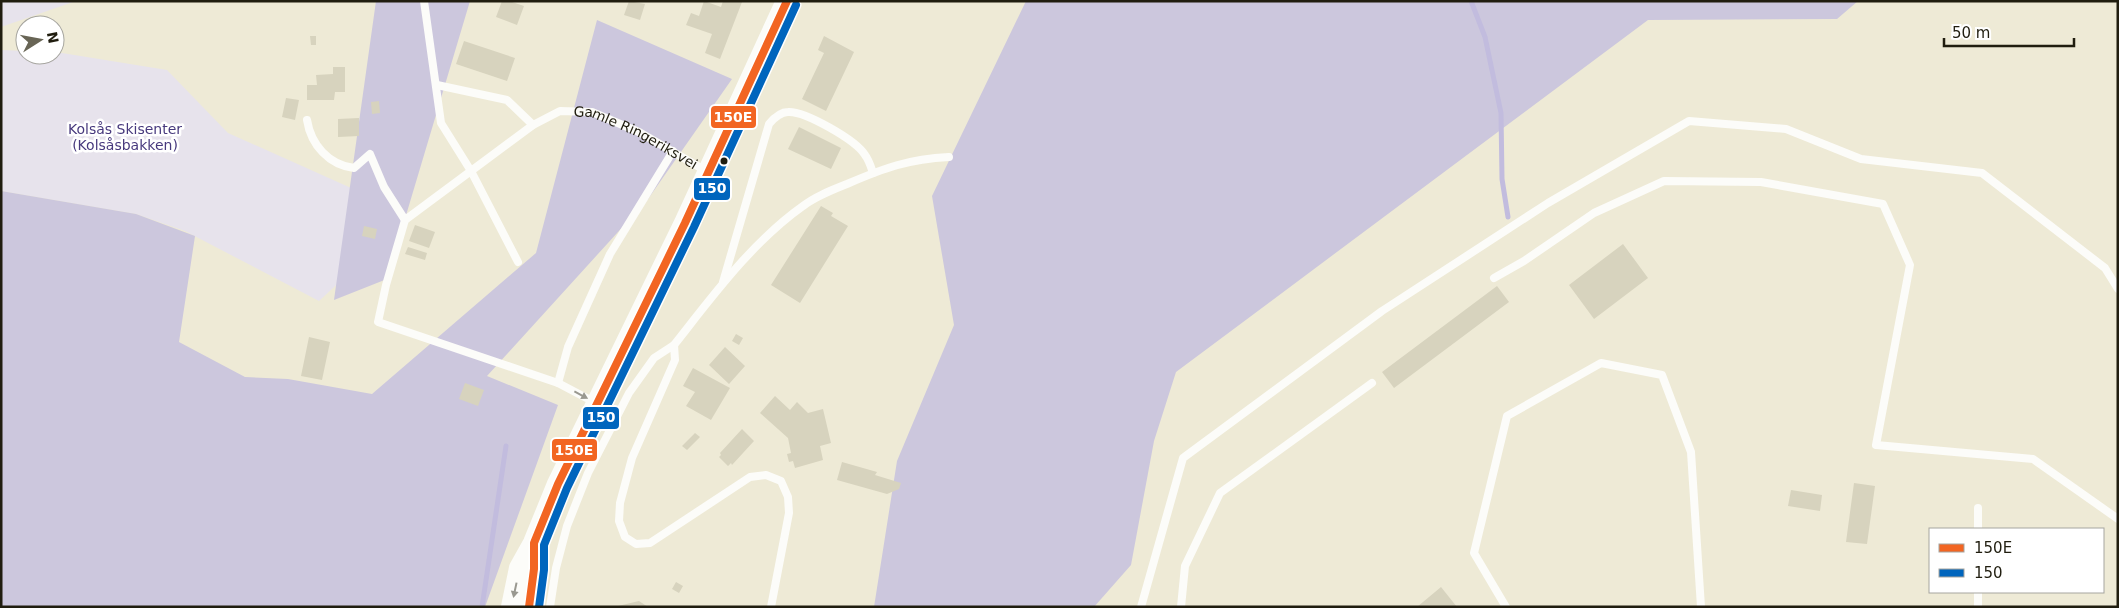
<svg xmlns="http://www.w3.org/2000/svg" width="2119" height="608" viewBox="0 0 2119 608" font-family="'DejaVu Sans',sans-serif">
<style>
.green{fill:#e7e3ec}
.forest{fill:#ccc7dd}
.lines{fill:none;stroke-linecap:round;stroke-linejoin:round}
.stream{stroke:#c2bcde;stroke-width:5}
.building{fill:#d7d3be}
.lane{stroke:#fcfcf9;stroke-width:8}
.primary{stroke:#fcfcf9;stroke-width:22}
.bus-1-casing{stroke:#fff;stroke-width:11}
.bus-2-casing{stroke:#fff;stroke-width:11}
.bus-1{stroke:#f26522;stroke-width:8}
.bus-2{stroke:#0065bd;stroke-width:8}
.oneway{fill:#999890}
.bus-dot{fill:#201d0f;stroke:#fff;stroke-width:2}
.labels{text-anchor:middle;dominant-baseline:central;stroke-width:5;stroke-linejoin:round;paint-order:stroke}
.park-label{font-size:14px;fill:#47397d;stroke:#fff}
.street-label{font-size:14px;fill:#201d0f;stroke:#fff}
.line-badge{stroke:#fff;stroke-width:2}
.badge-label{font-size:14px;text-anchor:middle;font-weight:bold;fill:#fff}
</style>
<rect width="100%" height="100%" fill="#eeead6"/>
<path class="green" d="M1 1H76L1 27Z
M1 50 25 51V55H55V53H62L167 70 228 133 360 192 371 253 319 301 185 231 136 214 1 191Z"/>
<path class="forest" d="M376 1H470L387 279 334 300Z
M1026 1H1858L1837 19 1648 20 1176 372 1154 441 1131 565 1094 607H874L897 461 954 325 932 196Z
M597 20 732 79 648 199 487 376 558 405 485 607H1V191L136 214 195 236 179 342 245 377 288 379 372 394 536 253Z"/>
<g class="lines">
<path class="stream" d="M1471 1 1485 37 1501 113 1502 179 1508 217
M482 607 506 446"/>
</g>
<path class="building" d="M502 1H509L524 6 517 25 496 17Z
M629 1 645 4 640 20 624 15Z
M704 1 721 7 723 1 742 2 720 59 705 53 712 34 686 25 691 13 699 16Z
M310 36H316V45H311Z
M824 36 854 52 826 111 802 99 824 53 818 50Z
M464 41 515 58 507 81 456 64Z
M333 67H345V92H335L334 100H307V85H317L316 75 333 74Z
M286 98 299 100 295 120 282 117Z
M379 101 380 113 372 114 371 102Z
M359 118V136L338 137V119Z
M799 127 841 148 831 169 788 149Z
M821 206 833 213 831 216 848 226 800 303 771 285Z
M415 225 435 232 429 248 409 241Z
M364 226 377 229 375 239 362 236Z
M1623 244 1648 278 1594 319 1569 285Z
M408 247 427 253 425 260 405 254Z
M1497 286 1509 302 1394 388 1382 372Z
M736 334 743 338 739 345 732 341Z
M309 337 330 342 322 380 301 376Z
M725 347 745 366 729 384 709 365Z
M693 368 730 388 711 420 686 406 695 392 683 386Z
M465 383 484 390 478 406 459 399Z
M775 396 790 410 797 402 808 413 823 409 831 443 820 446 823 460 795 468 793 461 789 462 787 454 791 453 788 438 760 413Z
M742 429 754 441 732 465 731 463 728 466 719 457 721 455 720 453Z
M695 433 700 437 687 450 682 446Z
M842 462 877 472 875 475 901 483 899 489 887 494 837 480Z
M1854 483 1875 486 1867 544 1846 542Z
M1791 490 1822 495 1820 511 1788 506Z
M676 582 683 586 679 593 672 589Z
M1441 587 1457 607H1417Z
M639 601 648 607H618V606Z"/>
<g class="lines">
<g class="lane">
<path d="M424 1 441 123 471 171 518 262"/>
<path d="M437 85 507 100 533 125"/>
<path d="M307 120C311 145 329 165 354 168L370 154 384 187 405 220"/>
<path d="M1494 278 1524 261 1594 213 1664 181 1761 182 1883 204 1910 265 1876 445 2033 459 2118 519"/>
<path d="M723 282 769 124C774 118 780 112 788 112 805 111 856 140 865 155 869 160 871 167 873 173"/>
<path d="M674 345C712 297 752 242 803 206 816 196 832 190 847 184 884 168 909 159 949 157"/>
<path d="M558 383 568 347 610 254 673 151"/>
<path id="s1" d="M596 403 558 383 378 322 386 285 405 220 533 125 560 111 592 112 639 132 706 171"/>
<path d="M1978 508V529"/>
<path d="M1978 592V607"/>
<path d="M550 607 556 568 567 526 588 473 629 393 654 358 674 345 675 360 632 458 620 503 619 521 625 537 636 544 650 543 750 477 766 475 781 481 788 497 789 513 771 607"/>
<path d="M1141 607 1183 458 1382 311 1548 203 1689 121 1786 129 1861 159 1982 173 2105 268 2118 289"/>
<path d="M1181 607 1185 566 1220 493 1372 383"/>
<path d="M1506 607 1474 553 1507 416 1601 363 1662 375 1691 452 1701 607"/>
</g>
<path class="primary" d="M512 607 520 568 534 543 558 484 685 223 787 1
M529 607 534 559"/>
<g class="bus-1-casing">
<path id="bus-1" d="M529 607 534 569V543L558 484 685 223 787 1"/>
</g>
<g class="bus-2-casing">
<path id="bus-2" d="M539 607 544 570V545L567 488 694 227 796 5"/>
</g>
<use href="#bus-1" class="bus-1"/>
<use href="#bus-2" class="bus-2"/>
</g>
<defs><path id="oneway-solid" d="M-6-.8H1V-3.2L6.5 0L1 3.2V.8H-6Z" transform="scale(1.25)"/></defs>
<g class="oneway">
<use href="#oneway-solid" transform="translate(581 395) rotate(28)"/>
<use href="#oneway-solid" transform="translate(515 590) rotate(102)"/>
</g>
<circle class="bus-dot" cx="724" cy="161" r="4.5"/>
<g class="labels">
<g class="park-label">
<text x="125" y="129">Kolsås Skisenter<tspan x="125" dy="16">(Kolsåsbakken)</tspan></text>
</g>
<g class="street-label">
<text stroke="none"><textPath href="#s1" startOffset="610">Gamle Ringeriksvei</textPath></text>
</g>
</g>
<g class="line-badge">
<rect x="710" y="105" width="47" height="24" rx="5" fill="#f26522"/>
<rect x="693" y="177" width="38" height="24" rx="5" fill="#0065bd"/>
<rect x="582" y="406" width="38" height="24" rx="5" fill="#0065bd"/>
<rect x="551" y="438" width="47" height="24" rx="5" fill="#f26522"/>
</g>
<g class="badge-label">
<text x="733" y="122">150E</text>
<text x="712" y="193">150</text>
<text x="601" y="422">150</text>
<text x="574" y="455">150E</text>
</g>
<rect width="2119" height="608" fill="none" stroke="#201d0f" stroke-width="5"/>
<rect x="1929" y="528" width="175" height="65" fill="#ffffff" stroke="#a6a59f"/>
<rect x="1939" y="544" width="25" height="8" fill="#f26522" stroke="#a6a59f"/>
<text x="1974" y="553" font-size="15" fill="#201d0f">150E</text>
<rect x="1939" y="569" width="25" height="8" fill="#0065bd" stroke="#a6a59f"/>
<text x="1974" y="578" font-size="15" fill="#201d0f">150</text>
<g transform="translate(40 40) rotate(79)"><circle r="24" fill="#ffffff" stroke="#a6a59f"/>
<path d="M0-4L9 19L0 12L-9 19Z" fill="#686555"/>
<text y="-8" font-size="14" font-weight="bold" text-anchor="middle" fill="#201d0f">N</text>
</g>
<path d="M1944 38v8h130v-8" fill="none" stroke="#201d0f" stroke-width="2.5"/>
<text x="1952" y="38" font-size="15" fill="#201d0f" stroke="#ffffff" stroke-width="4" paint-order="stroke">50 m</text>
</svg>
